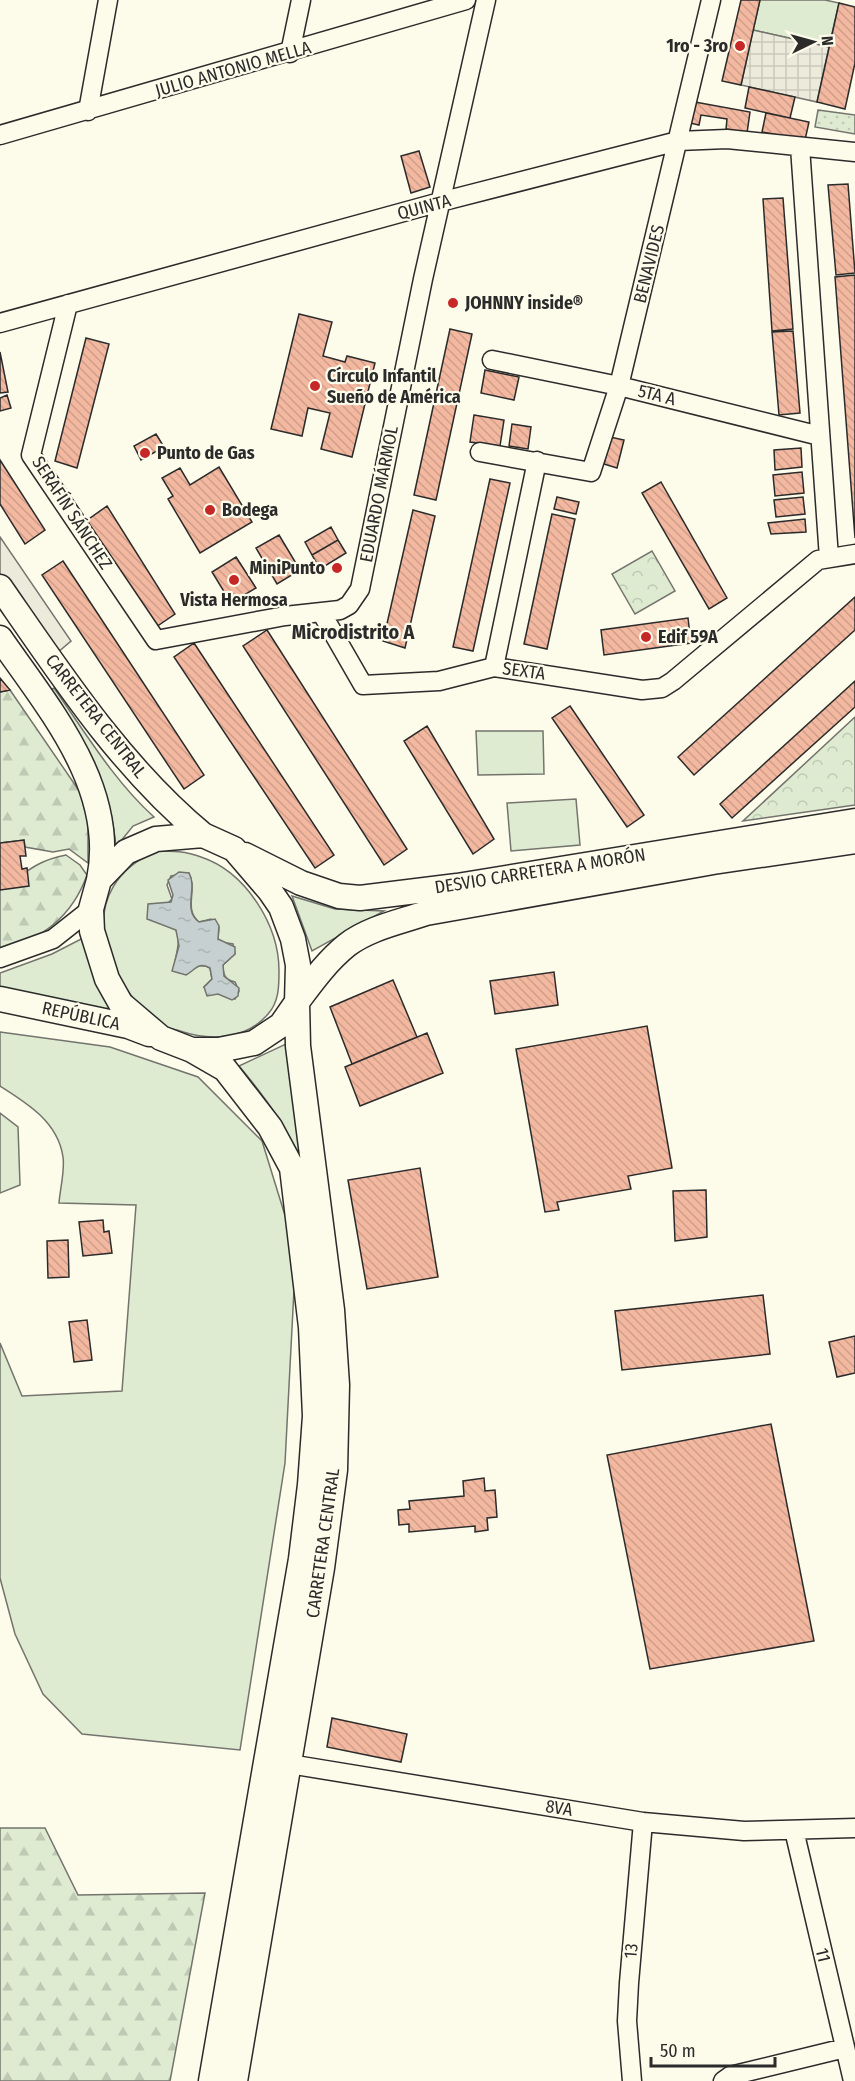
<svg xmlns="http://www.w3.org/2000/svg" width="855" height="2081" viewBox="0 0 855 2081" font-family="'Fira Sans Condensed',sans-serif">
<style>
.grass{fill:#deebd1;stroke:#74746e;stroke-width:1.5;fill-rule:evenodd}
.forest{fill:url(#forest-firs);stroke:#74746e;stroke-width:1.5}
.park{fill:url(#park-crowns);stroke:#74746e;stroke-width:1.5}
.garden{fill:url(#garden-dots);stroke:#74746e;stroke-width:1.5}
.parking{fill:#eceadb;stroke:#74746e;stroke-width:1.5}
.plaza{fill:url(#plaza-grid);stroke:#74746e;stroke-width:1.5}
.water{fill:url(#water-ripples);stroke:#74746e;stroke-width:1.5}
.building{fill:url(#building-back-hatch);stroke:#2b2b2b;stroke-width:1.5}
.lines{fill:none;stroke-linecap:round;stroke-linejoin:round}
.minor-casing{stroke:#2b2b2b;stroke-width:21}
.major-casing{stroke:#2b2b2b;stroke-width:27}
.minor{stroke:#fdfbea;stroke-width:18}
.major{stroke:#fdfbea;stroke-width:24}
.poi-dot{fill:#c62828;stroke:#fdfbea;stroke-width:2}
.labels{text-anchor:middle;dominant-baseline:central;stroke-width:4.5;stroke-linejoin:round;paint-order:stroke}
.poi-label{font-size:18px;font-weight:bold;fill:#2b2b2b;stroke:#fdfbea;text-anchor:start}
.street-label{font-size:18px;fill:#2b2b2b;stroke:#fdfbea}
.neighbourhood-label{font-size:20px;font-weight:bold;fill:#2b2b2b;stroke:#fdfbea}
</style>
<defs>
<pattern id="forest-firs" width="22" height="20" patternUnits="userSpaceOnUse" patternTransform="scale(1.5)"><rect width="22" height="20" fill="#deebd1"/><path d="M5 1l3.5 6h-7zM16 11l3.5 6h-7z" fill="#bfcab4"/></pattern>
<pattern id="park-crowns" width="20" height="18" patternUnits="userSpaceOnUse" patternTransform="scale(1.5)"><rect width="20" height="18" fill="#deebd1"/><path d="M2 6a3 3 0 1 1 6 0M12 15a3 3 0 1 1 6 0" fill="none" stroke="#bfcab4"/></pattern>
<pattern id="garden-dots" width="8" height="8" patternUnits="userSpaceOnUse" patternTransform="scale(1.5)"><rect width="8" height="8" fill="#deebd1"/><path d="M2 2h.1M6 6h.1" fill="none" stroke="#bfcab4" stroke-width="1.8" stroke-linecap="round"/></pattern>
<pattern id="plaza-grid" width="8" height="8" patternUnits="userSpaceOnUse" patternTransform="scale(1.5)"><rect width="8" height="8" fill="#eceadb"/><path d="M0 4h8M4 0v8" fill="none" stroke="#cbc9bc"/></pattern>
<pattern id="water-ripples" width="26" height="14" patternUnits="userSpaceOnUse" patternTransform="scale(1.5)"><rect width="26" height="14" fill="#c7d0d0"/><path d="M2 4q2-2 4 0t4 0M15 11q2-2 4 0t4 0" fill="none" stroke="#abb3b3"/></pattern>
<pattern id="building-back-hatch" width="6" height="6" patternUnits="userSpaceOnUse" patternTransform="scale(1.5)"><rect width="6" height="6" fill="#f2b8a0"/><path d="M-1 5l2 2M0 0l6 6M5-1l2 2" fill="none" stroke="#d09e8a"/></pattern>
</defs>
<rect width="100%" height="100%" fill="#fdfbea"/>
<path class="grass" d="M760 0H825L839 3 829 47 753 30Z
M54 688C85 732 114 781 154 817L133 826 116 847C110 782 84 743 49 691Z
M476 731H543L544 774 478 775Z
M576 799 580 845 511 851 507 803Z
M156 851C172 851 186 851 201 857 246 872 279 925 279 971 279 986 279 1002 268 1014 246 1040 210 1041 180 1031 174 1029 165 1028 159 1023 99 977 73 888 156 851ZM189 873C198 890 183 909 199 922L211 919 219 927 218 939 221 942 233 944 235 954 223 965C223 975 225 980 235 982L239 991 235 999 204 987 212 979 210 968C200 962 190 969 180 973L174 971C174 956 182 945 176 930L164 924 162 903 167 904 172 899 167 885 171 876Z
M292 896 335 909 384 911 312 951Z
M85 937 118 1012 0 990V973L52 954Z
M0 1032 110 1047 198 1077 262 1141 296 1251 285 1463 240 1750 82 1734 43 1694 15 1634 0 1578V1343L22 1396 122 1391 136 1205 59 1203C60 1189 65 1171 63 1157 58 1122 27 1103 0 1086Z
M288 1043 305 1168C288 1129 266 1098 239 1066Z
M0 1113 18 1127 20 1185 0 1193Z"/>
<path class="forest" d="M10 690 80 792 88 822V863L69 849 53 852 25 847 24 840 0 843V692Z
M66 855 80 865 87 875C72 917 42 939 0 951V890C26 873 35 861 66 855Z
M0 1828H45L78 1895 205 1893 170 2081H0Z"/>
<path class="park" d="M652 551 675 591 635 614 612 574Z
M855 717V805L743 821Z"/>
<path class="garden" d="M818 110 855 115V134L815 127Z"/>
<path class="parking" d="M0 537 71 641 50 659 0 587Z"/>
<path class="plaza" d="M753 30 829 47 817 102 741 85Z"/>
<path class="water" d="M179 872 189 873C198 889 182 909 199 922L215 919 219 926 218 939 235 947V954L223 965 224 976 239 988 238 996 232 1000 218 994 207 996 204 987 212 979 210 968C199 961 195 970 186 975L172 971 179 946 176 930 147 919 148 904 171 902 173 895 168 880Z"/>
<path class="building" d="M741 0H760L741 85 722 81Z
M839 3 855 7V63L845 109 817 102Z
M749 87 795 97 790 118 745 108Z
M695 102 750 112 747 133 726 129 727 119 701 115 699 125 690 123Z
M766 113 809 122 805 140 762 132Z
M419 151 430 187 411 193 401 156Z
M848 184 855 273 836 275 828 185Z
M783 198 793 329 772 331 763 199Z
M855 275V538L835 277Z
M299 314 332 322 323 356 345 362 347 356 375 363 352 457 321 449 330 413 308 408 302 436 271 429Z
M450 329 472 334 436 500 414 495Z
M793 331 800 413 779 415 772 332Z
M86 338 109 344 77 468 55 461Z
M0 352 8 392 0 393Z
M485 370 519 377 514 400 481 393Z
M7 395 11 408 0 411V398Z
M474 415 504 420 500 446 470 442Z
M512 424 531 427 528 449 509 446Z
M156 434 164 447 141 460 134 446Z
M610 437 624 440 617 468 604 464Z
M801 448 802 467 775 470 774 450Z
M0 460 45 530 25 544 0 504Z
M219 467 252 522 200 553 168 499 173 496 162 478 180 468 190 485Z
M802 472 804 493 775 496 773 475Z
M490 479 510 483 473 651 453 647Z
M661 482 727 598 709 609 642 493Z
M557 497 579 502 576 514 554 509Z
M803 497 805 514 776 517 774 500Z
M107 506 175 614 156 627 86 521Z
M413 510 435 516 405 648 383 641Z
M552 514 575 519 547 649 524 644Z
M805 519 806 532 771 534 768 523Z
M331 527 338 540 312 555 305 542Z
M279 535 300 570 277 584 256 548Z
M338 540 346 553 320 569 312 555Z
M236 557 256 588 231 603 212 572Z
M63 561 204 775 184 789 42 575Z
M855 597V630L694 775 678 757Z
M688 618 691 643 604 655 601 630Z
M267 630 407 849 384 865 243 646Z
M194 643 334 855 315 868 174 657Z
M0 678 10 690 0 692Z
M855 681V707L732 818 720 804Z
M570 706 644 815 627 827 552 718Z
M427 726 494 839 473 854 404 741Z
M24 840 26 856H20L22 869 27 868 29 886 0 890V843Z
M554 972 558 1005 495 1014 490 981Z
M393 980 417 1037 352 1064 330 1007Z
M647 1026 672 1168 628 1176 631 1189 557 1202 559 1210 545 1212 516 1049Z
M427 1033 443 1073 360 1106 345 1067Z
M420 1168 438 1277 367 1289 348 1180Z
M706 1190 707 1237 675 1241 673 1191Z
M103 1220 104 1232 109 1231 112 1253 83 1256 79 1222Z
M68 1240 69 1277 48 1278 47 1241Z
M763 1295 770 1354 622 1370 615 1311Z
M87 1320 92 1360 74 1362 69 1322Z
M855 1336V1373L837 1377 829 1342Z
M771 1424 814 1641 650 1669 607 1455Z
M484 1478 485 1491 495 1490 497 1517 487 1518 488 1530 475 1532V1526L409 1532V1524L399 1525 398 1510 410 1509 409 1501 464 1496 463 1481Z
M332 1718 407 1734 401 1762 327 1747Z"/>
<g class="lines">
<g class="minor-casing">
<path id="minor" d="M290 53 301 0
M88 111 108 0
M0 135 466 0
M800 147 829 558
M68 304 31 455 156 640 285 616 340 610 349 605 360 589 423 279 486 0
M0 323 440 202 678 141 727 139 855 152
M492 360 619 386 820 436
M480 452 591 472 619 386 711 0
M321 612 363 685 439 681 494 667 642 690 662 688 673 681 818 560 855 554
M494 667 537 461
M0 958 53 939 91 909
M277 1762 643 1822 744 1831 855 1828
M794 1830 853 2081
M632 2081 627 2021 629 1983 643 1822
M723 2081 730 2076 845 2048"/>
</g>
<g class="major-casing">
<path id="major" d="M0 587C61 675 120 766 203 835
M0 638C49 709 118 788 99 880
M203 835 234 849 270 891 281 907 293 939 298 965 297 1002 281 1025 254 1043 219 1050H192L161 1038 121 1004 107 979 92 931 91 909 99 880 126 852 156 839Z
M245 855 301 883 339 896 360 898 457 886 855 821
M0 999 128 1026 149 1034
M192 1050 225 1069 270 1127 292 1168 311 1327 315 1416 310 1485 301 1559 211 2081
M235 2081 322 1568 335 1470 337 1385 332 1310 298 1046 297 1002C312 982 327 961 347 945 369 928 400 922 426 913L713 862 855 841"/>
</g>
<use href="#minor" class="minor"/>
<use href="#major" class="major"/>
</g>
<g class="poi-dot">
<circle cx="740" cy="46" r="6"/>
<circle cx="453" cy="303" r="6"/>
<circle cx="315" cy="386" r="6"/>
<circle cx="145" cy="453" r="6"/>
<circle cx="210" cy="510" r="6"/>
<circle cx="337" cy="568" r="6"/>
<circle cx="234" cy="580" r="6"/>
<circle cx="646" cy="637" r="6"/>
</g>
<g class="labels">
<g class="poi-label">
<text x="728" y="46" text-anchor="end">1ro - 3ro</text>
<text x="465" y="303">JOHNNY inside®</text>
<text x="327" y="376">Círculo Infantil<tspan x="327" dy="21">Sueño de América</tspan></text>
<text x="157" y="453">Punto de Gas</text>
<text x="222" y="510">Bodega</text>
<text x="325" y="568" text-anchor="end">MiniPunto</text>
<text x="234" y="600" text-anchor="middle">Vista Hermosa</text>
<text x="658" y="637">Edif 59A</text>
</g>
<g class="street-label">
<text transform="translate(233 69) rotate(-16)">JULIO ANTONIO MELLA</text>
<text transform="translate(424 207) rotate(-15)">QUINTA</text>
<text transform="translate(649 264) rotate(-76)">BENAVIDES</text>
<text transform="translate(657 395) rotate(14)">5TA A</text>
<text transform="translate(379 494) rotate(-79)">EDUARDO MÁRMOL</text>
<text transform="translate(72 513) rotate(57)">SERAFÍN SÁNCHEZ</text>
<text transform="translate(524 671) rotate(8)">SEXTA</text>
<text transform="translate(96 716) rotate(52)">CARRETERA CENTRAL</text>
<text transform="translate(540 871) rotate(-9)">DESVIO CARRETERA A MORÓN</text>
<text transform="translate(81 1016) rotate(12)">REPÚBLICA</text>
<text transform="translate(323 1543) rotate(-82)">CARRETERA CENTRAL</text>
<text transform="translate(559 1808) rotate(9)">8VA</text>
<text transform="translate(631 1951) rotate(-85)">13</text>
<text transform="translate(823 1955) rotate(77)">11</text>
</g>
<g class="neighbourhood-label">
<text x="353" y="632">Microdistrito A</text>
</g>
</g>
<g transform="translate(813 42) rotate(85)" stroke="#fdfbea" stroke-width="4.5" paint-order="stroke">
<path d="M0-4.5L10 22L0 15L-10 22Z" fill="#2b2b2b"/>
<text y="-9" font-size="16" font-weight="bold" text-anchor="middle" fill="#2b2b2b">N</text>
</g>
<path d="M651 2057v9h124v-9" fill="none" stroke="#2b2b2b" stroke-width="3"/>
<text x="660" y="2057" font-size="18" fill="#2b2b2b" stroke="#fdfbea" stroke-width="4.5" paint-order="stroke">50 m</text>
</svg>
